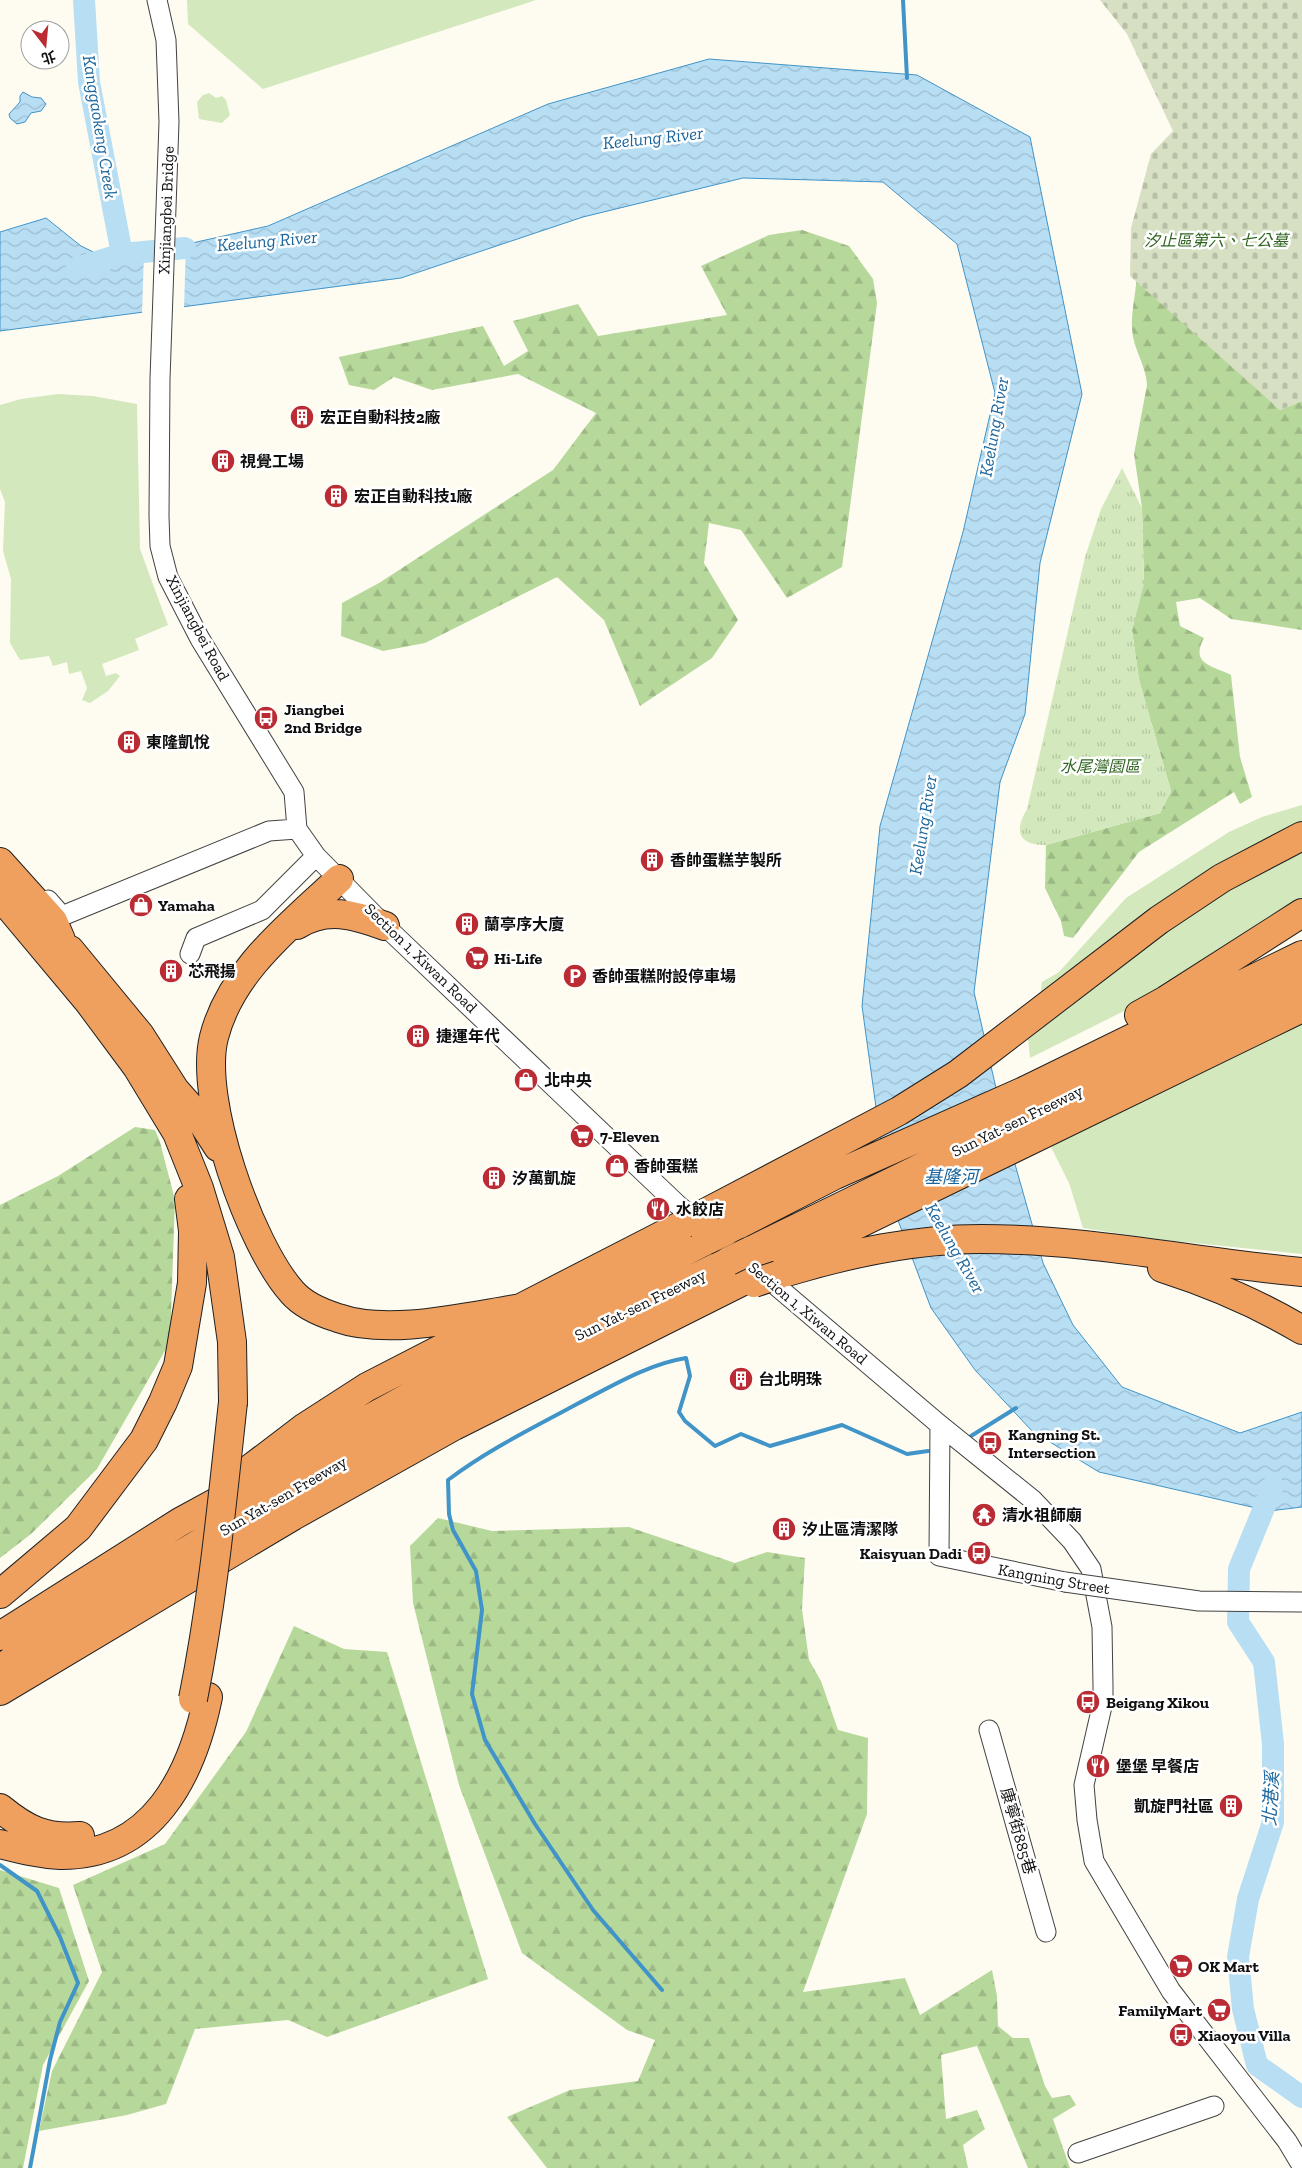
<svg xmlns="http://www.w3.org/2000/svg" width="1302" height="2168" viewBox="0 0 1302 2168" font-family="'Zilla Slab','Noto Sans TC',serif">
<style>
.grass{fill:#d3e8bc}
.forest{fill:url(#forest-firs)}
.cemetery{fill:url(#cemetery-stones)}
.park{fill:url(#park-tufts)}
.water{fill:url(#water-waves);stroke:#4194c8}
.pier{fill:#fefcf1}
.lines{fill:none;stroke-linecap:round;stroke-linejoin:round}
.stream{stroke:#4194c8;stroke-width:4}
.river{stroke:#b8def4;stroke-width:22}
.minor-casing{stroke:#424242;stroke-width:21}
.highway-casing{stroke:#202020;stroke-width:30}
.minor{stroke:#fff;stroke-width:19}
.highway{stroke:#efa05f;stroke-width:28}
.minor-bridge-casing{stroke:#424242;stroke-width:21;stroke-linecap:butt}
.highway-bridge-casing{stroke:#202020;stroke-width:30;stroke-linecap:butt}
.minor-bridge{stroke:#fff;stroke-width:19}
.highway-bridge{stroke:#efa05f;stroke-width:28}
.labels{text-anchor:middle;dominant-baseline:central;stroke-width:5;stroke-linejoin:round;paint-order:stroke}
.street-label{font-size:16px;fill:#0f0f0f;stroke:#fff}
.park-label{font-size:16px;font-style:italic;fill:#306521;stroke:#fff}
.poi-label{font-size:16px;font-weight:bold;fill:#0f0f0f;stroke:#fff;text-anchor:start}
.water-label{font-size:18px;font-style:italic;fill:#1c669d;stroke:#fff}
</style>
<defs>
<pattern id="forest-firs" width="22" height="20" patternUnits="userSpaceOnUse" patternTransform="scale(1.25)"><rect width="22" height="20" fill="#b7d89b"/><path d="M5 1l3.5 6h-7zM16 11l3.5 6h-7z" fill="#9cb884"/></pattern>
<pattern id="cemetery-stones" width="16" height="16" patternUnits="userSpaceOnUse" patternTransform="scale(1.25)"><rect width="16" height="16" fill="#d7e0c2"/><path d="M2 7V4a2 2 0 0 1 4 0v3zM10 15v-3a2 2 0 0 1 4 0v3z" fill="#b7bfa6"/></pattern>
<pattern id="park-tufts" width="24" height="20" patternUnits="userSpaceOnUse" patternTransform="scale(1.25)"><rect width="24" height="20" fill="#d3e8bc"/><path d="M3 7l-1-3M5 7V3M7 7l1-3M15 17l-1-3M17 17v-4M19 17l1-3" fill="none" stroke="#b4c6a0"/></pattern>
<pattern id="water-waves" width="16" height="10" patternUnits="userSpaceOnUse" patternTransform="scale(1.25)"><rect width="16" height="10" fill="#b8def4"/><path d="M0 5q4-4 8 0t8 0" fill="none" stroke="#9dbdd0"/></pattern>
</defs>
<rect width="100%" height="100%" fill="#fefcf1"/>
<path class="grass" d="M187 0H536L263 89 188 24Z
M209 93 216 98 222 96 226 100 230 115 222 123 199 119 197 102 203 95Z
M58 394 93 396 137 404 140 549 168 625 135 639 139 650 102 664 106 676 116 673 120 676 108 691 90 703 82 700 87 688 81 671 69 674 67 662 53 666 49 656 20 660 10 643 11 579 3 551 5 502 0 489V405L21 399Z
M1302 805V836L1040 997 1042 982 1059 972 1126 898 1229 832 1262 817Z
M1302 850V899L1144 1001 1030 1058 1028 1038 1119 964 1250 874Z
M1302 1021V1254L1155 1239 1083 1228 1069 1183 1049 1143Z"/>
<path class="forest" d="M802 230 849 246 873 279 877 303 842 567 787 598 741 530 709 523 704 563 738 620 712 658 640 706 604 620 557 577 425 643 383 651 341 636 342 603 379 583 553 470 596 413 518 374 432 390 394 377 374 390 349 385 339 357 483 326 504 366 528 351 513 321 578 304 598 336 727 315 701 266 769 235Z
M1137 275 1280 410 1302 401V630L1231 619 1200 598 1176 602 1180 626 1204 638C1189 665 1215 666 1231 675L1240 757 1252 797 1240 804 1234 792 1139 852 1073 938 1064 936 1061 921 1045 888 1046 845 1160 813 1171 791 1139 680 1132 630 1144 582 1142 508 1134 454 1147 385C1146 365 1133 349 1132 329 1131 312 1136 292 1137 275Z
M135 1127 155 1130 160 1142 175 1200 170 1342 97 1469 31 1534 0 1558V1205L58 1176Z
M438 1518 492 1531 629 1527 735 1563 767 1552 805 1558 802 1609 809 1660 821 1681 838 1730 868 1738 867 1814 803 1992 905 1978 920 2015 992 1970 997 1996 998 2026 1013 2038H1029L1045 2086 1052 2098 1070 2095 1076 2105 1053 2119 1070 2168H1028L977 2046 941 2055 946 2119 977 2110 985 2129 963 2145 968 2168H547L507 2117 570 2090 638 2081 655 2040 627 2030 522 1953 459 1785 413 1603 410 1546Z
M294 1626 344 1649 387 1652 488 1979 327 2037 288 2020 195 2029 166 2104 127 2115 39 2131 52 2071 102 1972 73 1885 165 1844 246 1732Z
M0 1870 59 1888 89 1981 43 2065 23 2168H0Z"/>
<path class="cemetery" d="M1100 0H1302V401L1280 410 1130 276 1131 228 1151 154 1173 131 1127 34Z"/>
<path class="park" d="M1122 468 1142 508 1144 583 1132 630 1139 680 1171 791 1160 813 1046 845C1018 845 1014 831 1027 809L1085 557 1101 509Z"/>
<path class="water" d="M709 59 917 75 1030 137 1082 394 1040 563 1025 714 1000 782 974 992 1007 1136 1043 1263 1073 1325 1122 1387 1240 1433 1302 1412V1507L1269 1511 1099 1472 1032 1431 975 1370 931 1308 888 1194 862 1006 880 826 963 532 995 393 957 244 883 182 743 178 583 217 401 278 0 331V232L46 218 81 246 112 261 268 226 548 104Z
M23 92 32 97 41 98 46 104 41 111 31 113 25 122 17 124 10 118 9 114 20 102V96Z"/>
<path class="pier" d="M186 242 184 309 142 315 144 252Z"/>
<g class="lines">
<path class="stream" d="M903 0 907 78
M971 1436 1016 1408
M0 1865 37 1891 60 1937 78 1983 60 2022 50 2060 30 2168
M662 1990 593 1910 535 1824 485 1740 472 1694 482 1610 476 1571 453 1530 449 1514 448 1480C489 1449 533 1428 577 1404 612 1386 648 1364 686 1358L690 1376 679 1412 685 1421 715 1446 741 1434 770 1446 842 1425 907 1454 928 1451"/>
<path class="river" d="M84 0 89 82 122 254
M77 268 122 254 185 248
M1273 1486 1239 1569 1238 1622 1264 1662 1273 1744V1822L1248 1899 1238 1957 1243 2009 1257 2065 1302 2097"/>
<g class="minor-casing">
<path id="minor" d="M157 0 166 40 169 122 160 379 159 516 160 546 168 577 200 639 294 792 297 829 316 856 385 926 678 1205 703 1226
M48 900 62 916 269 831 297 829
M190 954 196 938 262 910 316 856
M761 1273 940 1425 1033 1500 1072 1541 1091 1569 1102 1627 1103 1686V1702L1084 1785 1087 1820 1094 1861 1171 1991 1287 2141 1302 2166
M940 1425 939 1556 1065 1582
M989 1730 1046 1932
M1078 2153 1214 2106"/>
</g>
<g class="highway-casing">
<path id="highway" d="M0 862 53 921 61 940
M339 879C291 925 231 970 214 1037 198 1099 250 1245 292 1292 303 1305 322 1313 338 1318 389 1336 469 1316 522 1308
M0 896 88 1001 137 1067 177 1133 199 1188 220 1257 232 1342 233 1402
M297 925C327 906 354 915 385 926
M70 950 140 1035 175 1090 198 1116 218 1147
M1139 1015 1166 1000 1302 913
M705 1213 899 1111 958 1074 1159 920 1222 878 1302 836
M726 1231 835 1175 1026 1090 1302 955
M750 1251 1302 982
M770 1267 1302 1008
M1162 1268C1212 1284 1257 1303 1302 1330
M787 1272C850 1253 914 1239 981 1239 1088 1239 1195 1262 1302 1272
M251 1468 305 1427 367 1387 684 1224
M0 1594 78 1528 144 1440 163 1402 178 1366 192 1283 193 1231 189 1199
M0 1636 180 1522 462 1368 705 1241
M0 1669 73 1619 247 1515 479 1385 729 1261
M0 1691 293 1516 454 1426 749 1278
M0 1808C27 1830 45 1839 80 1836
M0 1844C20 1849 39 1854 60 1855 153 1856 192 1775 208 1697"/>
</g>
<use href="#minor" class="minor"/>
<use href="#highway" class="highway"/>
<g class="minor-bridge-casing">
<path id="minor-bridge" d="M1065 1582 1199 1601 1302 1602"/>
</g>
<g class="highway-bridge-casing">
<path id="highway-bridge" d="M684 1224 705 1213
M705 1241 726 1231
M729 1261 750 1251
M754 1283 778 1275
M193 1699C213 1600 222 1502 233 1402"/>
</g>
<use href="#minor-bridge" class="minor-bridge"/>
<use href="#highway-bridge" class="highway-bridge"/>
</g>
<defs>
<g id="building-disc" transform="scale(1.25)"><circle r="9.5" fill="#ba2b33" stroke="#fff"/><path d="M-4-6H4V6H1V3H-1V6H-4ZM-2.5-4.3h1.7v1.8h-1.7ZM.8-4.3h1.7v1.8H.8ZM-2.5-1h1.7V.8h-1.7ZM.8-1h1.7V.8H.8Z" fill="#fff"/></g>
<g id="bus-disc" transform="scale(1.25)"><circle r="9.5" fill="#ba2b33" stroke="#fff"/><path d="M-5-6H5V4H4V6H2V4H-2V6H-4V4H-5ZM-3.5-4V0h7V-4ZM-3.5 1.2v1.5H-2V1.2ZM2 1.2v1.5H3.5V1.2Z" fill="#fff"/></g>
<g id="shop-disc" transform="scale(1.25)"><circle r="9.5" fill="#ba2b33" stroke="#fff"/><path d="M-5-2.5h2.3a2.7 3.5 0 0 1 5.4 0H5L5.5 6h-11ZM-1.5-2.5h3a1.5 2.3 0 0 0-3 0Z" fill="#fff"/></g>
<g id="supermarket-disc" transform="scale(1.25)"><circle r="9.5" fill="#ba2b33" stroke="#fff"/><path d="M-6-5.5h2.5l.6 2H6L4.5 2H-2.5L-4.4-4H-6ZM-1.5 3.2a1.3 1.3 0 1 0 .1 0ZM3 3.2a1.3 1.3 0 1 0 .1 0Z" fill="#fff"/></g>
<g id="parking-disc" transform="scale(1.25)"><circle r="9.5" fill="#ba2b33" stroke="#fff"/><path d="M-3.5-5.5H1a3.5 3.5 0 0 1 0 7H-1V5.5H-3.5ZM-1-3.4V-.6H.8a1.4 1.4 0 0 0 0-2.8Z" fill="#fff"/></g>
<g id="restaurant-disc" transform="scale(1.25)"><circle r="9.5" fill="#ba2b33" stroke="#fff"/><path d="M-5-6h1v4h1v-4h1v4h1v-4h1v5L-1.5 .5V6h-2V.5L-5-1ZM5-6V6H3V1.5H1.5Q1.5-4 5-6Z" fill="#fff"/></g>
<g id="temple-disc" transform="scale(1.25)"><circle r="9.5" fill="#ba2b33" stroke="#fff"/><path d="M0-6L5-2H3V0L6.5 2.5H4V6H1.5V3h-3V6H-4V2.5H-6.5L-3 0V-2H-5Z" fill="#fff"/></g>
</defs>
<g fill-rule="evenodd">
<use href="#building-disc" x="302" y="417"/>
<use href="#building-disc" x="223" y="461"/>
<use href="#building-disc" x="336" y="496"/>
<use href="#bus-disc" x="266" y="718"/>
<use href="#building-disc" x="129" y="742"/>
<use href="#building-disc" x="652" y="860"/>
<use href="#shop-disc" x="141" y="905"/>
<use href="#building-disc" x="467" y="924"/>
<use href="#supermarket-disc" x="477" y="958"/>
<use href="#building-disc" x="171" y="971"/>
<use href="#parking-disc" x="575" y="976"/>
<use href="#building-disc" x="418" y="1036"/>
<use href="#shop-disc" x="526" y="1080"/>
<use href="#supermarket-disc" x="582" y="1136"/>
<use href="#shop-disc" x="617" y="1166"/>
<use href="#building-disc" x="494" y="1178"/>
<use href="#restaurant-disc" x="658" y="1209"/>
<use href="#building-disc" x="741" y="1379"/>
<use href="#bus-disc" x="990" y="1443"/>
<use href="#temple-disc" x="984" y="1515"/>
<use href="#building-disc" x="784" y="1529"/>
<use href="#bus-disc" x="979" y="1553"/>
<use href="#bus-disc" x="1088" y="1702"/>
<use href="#restaurant-disc" x="1098" y="1766"/>
<use href="#building-disc" x="1231" y="1806"/>
<use href="#supermarket-disc" x="1181" y="1966"/>
<use href="#supermarket-disc" x="1219" y="2010"/>
<use href="#bus-disc" x="1181" y="2035"/>
</g>
<g class="labels">
<g class="street-label">
<text transform="translate(166 210) rotate(-88)">Xinjiangbei Bridge</text>
<text transform="translate(198 628) rotate(62)">Xinjiangbei Road</text>
<text transform="translate(421 958) rotate(44)">Section 1, Xiwan Road</text>
<text transform="translate(1017 1121) rotate(-26)">Sun Yat-sen Freeway</text>
<text transform="translate(640 1305) rotate(-26)">Sun Yat-sen Freeway</text>
<text transform="translate(808 1313) rotate(40)">Section 1, Xiwan Road</text>
<text transform="translate(283 1496) rotate(-30)">Sun Yat-sen Freeway</text>
<text transform="translate(1054 1579) rotate(10)">Kangning Street</text>
<text transform="translate(1018 1831) rotate(74)">康寧街885巷</text>
</g>
<g class="park-label">
<text x="1216" y="240">汐止區第六、七公墓</text>
<text x="1100" y="766">水尾灣園區</text>
</g>
<g class="poi-label">
<text x="320" y="417">宏正自動科技2廠</text>
<text x="240" y="461">視覺工場</text>
<text x="354" y="496">宏正自動科技1廠</text>
<text x="284" y="709">Jiangbei<tspan x="284" dy="18">2nd Bridge</tspan></text>
<text x="146" y="742">東隆凱悅</text>
<text x="670" y="860">香帥蛋糕芋製所</text>
<text x="158" y="905">Yamaha</text>
<text x="484" y="924">蘭亭序大廈</text>
<text x="494" y="958">Hi-Life</text>
<text x="188" y="971">芯飛揚</text>
<text x="592" y="976">香帥蛋糕附設停車場</text>
<text x="436" y="1036">捷運年代</text>
<text x="544" y="1080">北中央</text>
<text x="600" y="1136">7-Eleven</text>
<text x="634" y="1166">香帥蛋糕</text>
<text x="512" y="1178">汐萬凱旋</text>
<text x="676" y="1209">水餃店</text>
<text x="758" y="1379">台北明珠</text>
<text x="1008" y="1434">Kangning St.<tspan x="1008" dy="18">Intersection</tspan></text>
<text x="1002" y="1515">清水祖師廟</text>
<text x="802" y="1529">汐止區清潔隊</text>
<text x="962" y="1553" text-anchor="end">Kaisyuan Dadi</text>
<text x="1106" y="1702">Beigang Xikou</text>
<text x="1116" y="1766">堡堡 早餐店</text>
<text x="1214" y="1806" text-anchor="end">凱旋門社區</text>
<text x="1198" y="1966">OK Mart</text>
<text x="1202" y="2010" text-anchor="end">FamilyMart</text>
<text x="1198" y="2035">Xiaoyou Villa</text>
</g>
<g class="water-label">
<text transform="translate(100 127) rotate(81)">Kanggaokeng Creek</text>
<text transform="translate(653 138) rotate(-6)">Keelung River</text>
<text transform="translate(267 241) rotate(-5)">Keelung River</text>
<text transform="translate(994 427) rotate(-80)">Keelung River</text>
<text transform="translate(923 825) rotate(-81)">Keelung River</text>
<text x="951" y="1177">基隆河</text>
<text transform="translate(955 1248) rotate(60)">Keelung River</text>
<text transform="translate(1271 1799) rotate(-87)">北港溪</text>
</g>
</g>
<g transform="translate(45 45) rotate(164)"><circle r="24" fill="#ffffff" stroke="#9f9f9f"/>
<path d="M0-4L9 19L0 12L-9 19Z" fill="#ba2b33"/>
<text y="-8" font-size="14" font-weight="bold" text-anchor="middle" fill="#0f0f0f">北</text>
</g>
</svg>
